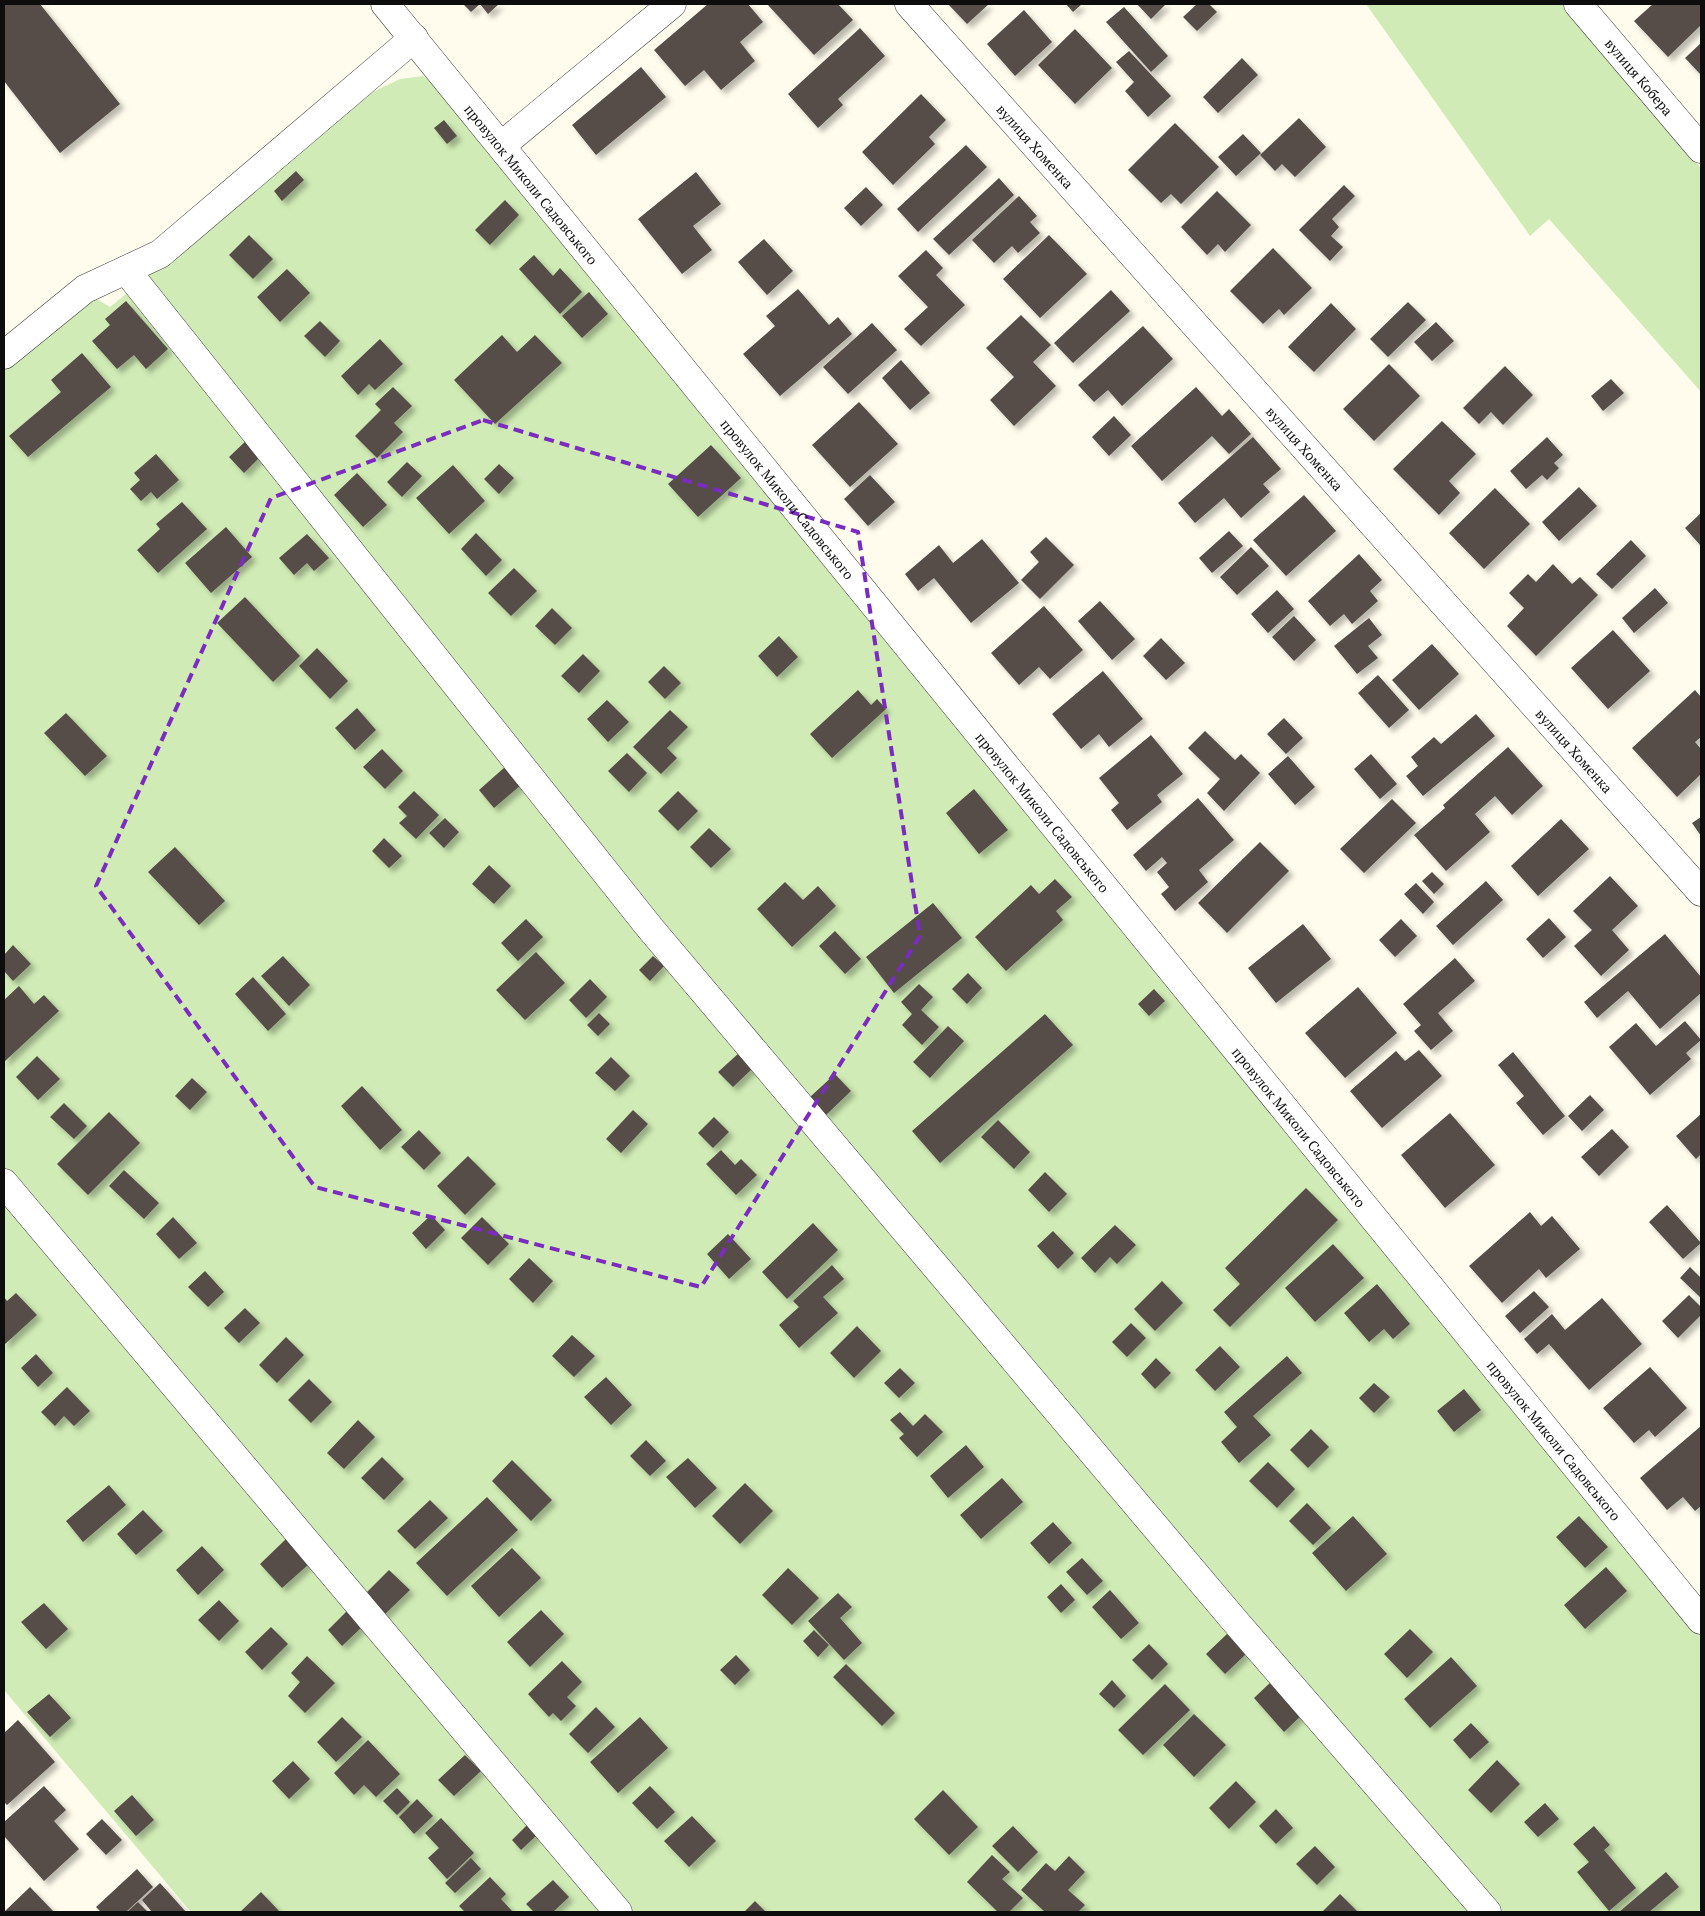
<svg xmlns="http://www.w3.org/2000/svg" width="1705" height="1916" viewBox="0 0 1705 1916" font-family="'PT Serif',serif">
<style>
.green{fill:#d0ebb5}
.building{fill:#564e49;filter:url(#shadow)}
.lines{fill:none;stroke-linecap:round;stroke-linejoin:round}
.minor-casing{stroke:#404040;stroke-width:29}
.minor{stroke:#fff;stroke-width:28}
.marked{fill:none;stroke:#7b2cbf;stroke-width:4;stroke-dasharray:10 6;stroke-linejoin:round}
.labels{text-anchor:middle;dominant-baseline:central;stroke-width:5;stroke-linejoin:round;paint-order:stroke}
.street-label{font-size:14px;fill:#0d0d0d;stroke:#fff}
</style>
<defs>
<filter id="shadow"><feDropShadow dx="4.5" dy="4.5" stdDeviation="2.5" flood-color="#0004"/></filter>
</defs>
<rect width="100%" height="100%" fill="#fffced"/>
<path class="green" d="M1366 4H1563L1701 168V392L1549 219 1530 236Z
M423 76 442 91 1701 1634V1912H191L4 1690V371L95 298 110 307 373 92 400 79Z"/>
<path class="building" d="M4 4H40L120 104 60 153 4 81Z
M463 4H499L488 14 480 4 471 12Z
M708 4H748L763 22 740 42 755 61 721 90 704 70 685 86 654 50Z
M767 4H838L853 20 814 55Z
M948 4H989L967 24Z
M1066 4H1082L1073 12Z
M1137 4H1166L1151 19Z
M1197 4H1209L1217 12 1197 31 1183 17Z
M1653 4H1701V25L1668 57 1634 21Z
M1124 7 1168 56 1151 72 1106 22Z
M1024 10 1052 42 1015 76 987 44Z
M860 28 885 56 838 99 843 105 818 128 788 94Z
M1075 29 1112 68 1075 104 1038 65Z
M1701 43V75L1685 58Z
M1129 51 1171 96 1148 117 1125 91 1134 82 1116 62Z
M1242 58 1258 75 1218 113 1203 97Z
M641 67 666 97 596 155 572 125Z
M921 94 946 120 929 137 935 144 893 185 862 152Z
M1299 118 1326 147 1295 177 1282 164 1275 171 1260 155Z
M444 120 457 136 447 144 434 128Z
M1175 123 1219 167 1181 204 1171 194 1161 203 1128 170Z
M1243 134 1261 153 1236 176 1218 157Z
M966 145 987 167 918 232 897 209Z
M296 171 304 180 282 201 274 191Z
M696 172 721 204 693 226 712 250 682 274 638 219Z
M999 178 1014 195 949 255 933 239Z
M1344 185 1355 196 1332 219 1339 227 1331 236 1343 247 1330 261 1299 230Z
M866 187 883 205 861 226 844 208Z
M1217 191 1251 225 1225 252 1218 244 1207 255 1181 227Z
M1019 196 1037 216 1030 222 1040 233 1018 253 1012 246 994 263 972 240Z
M505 200 519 215 490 245 475 230Z
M249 235 273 259 253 279 229 255Z
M1049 235 1087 274 1040 318 1003 279Z
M764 239 793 271 767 295 738 262Z
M1273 248 1312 288 1284 315 1279 309 1263 324 1230 291Z
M926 250 943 268 936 275 965 305 921 346 904 329 928 307 898 276Z
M534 255 553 276 560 268 582 292 560 314 519 269Z
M287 269 310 293 280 322 257 297Z
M798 289 829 325 838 317 852 334 780 396 743 354 775 326 766 316Z
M1111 290 1130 311 1073 363 1054 343Z
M589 292 608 314 582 338 562 316Z
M126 301 168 349 146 369 134 355 117 369 92 341 110 325 105 319Z
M1408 302 1426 320 1388 357 1370 339Z
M1331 303 1356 329 1314 372 1288 347Z
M1021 315 1051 345 1033 362 1056 386 1014 426 990 400 1014 377 986 348Z
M320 321 340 341 325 357 304 336Z
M1436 322 1454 341 1432 361 1414 342Z
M872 323 897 350 848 394 823 367Z
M1143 326 1173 359 1122 406 1108 390 1094 402 1078 385Z
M502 335 517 352 535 335 562 363 495 424 454 380Z
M380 339 403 364 375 390 369 384 358 395 341 376Z
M82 353 111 387 28 457 9 436 61 392 51 380Z
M901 360 930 393 910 410 882 378Z
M1389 364 1420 396 1374 441 1343 409Z
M1505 366 1533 395 1503 425 1491 412 1479 424 1463 408Z
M1611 379 1624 393 1603 411 1591 396Z
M393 387 412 406 394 423 403 432 377 458 355 436 381 410 375 404Z
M1196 387 1222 416 1229 409 1251 434 1229 454 1212 436 1162 481 1131 446Z
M859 402 898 444 850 487 812 445Z
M1114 416 1131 435 1109 456 1092 437Z
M1442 421 1476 454 1449 481 1460 493 1439 515 1393 469Z
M250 437 265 452 244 473 229 457Z
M1253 437 1281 469 1263 484 1270 492 1241 518 1224 498 1195 523 1178 503Z
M1547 437 1563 455 1554 463 1559 468 1547 480 1542 475 1526 489 1510 471Z
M711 445 741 478 698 517 668 484Z
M156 454 179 480 157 499 151 492 141 501 130 489 140 480 134 473Z
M407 462 422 476 402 497 387 482Z
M499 464 514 478 499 494 484 479Z
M453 465 485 501 449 534 416 498Z
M357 473 387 505 363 527 334 495Z
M870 475 895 502 868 526 844 499Z
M1579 487 1597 506 1559 541 1542 522Z
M1495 488 1530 524 1484 569 1449 533Z
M1304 495 1336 531 1286 576 1253 540Z
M182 502 207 529 158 573 137 550 160 529 156 524Z
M1701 513V546L1685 528Z
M226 527 252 557 211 593 185 563Z
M1229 531 1243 546 1212 573 1199 558Z
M476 533 502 560 486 576 461 549Z
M307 534 329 558 314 571 307 563 294 575 279 558Z
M1046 537 1074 565 1040 599 1021 580 1039 562 1030 552Z
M982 539 1019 583 971 623 934 578 918 591 905 574 939 545 953 563Z
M1631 540 1646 556 1612 589 1596 574Z
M1251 547 1269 566 1237 595 1220 577Z
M1359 554 1382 580 1370 591 1378 601 1352 624 1344 614 1330 626 1308 601Z
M1553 564 1572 584 1580 577 1598 595 1536 656 1507 626 1524 608 1509 593 1528 574 1536 582Z
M514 568 537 591 511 616 488 593Z
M1655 588 1668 603 1634 633 1622 618Z
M1277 590 1294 609 1268 633 1251 614Z
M245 597 300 656 273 682 217 623Z
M1100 601 1135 639 1112 660 1078 621Z
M1044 606 1083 650 1050 679 1039 667 1019 685 991 653Z
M552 608 572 628 555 645 535 626Z
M1294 616 1316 640 1294 661 1272 637Z
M1369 618 1382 635 1368 646 1378 658 1357 674 1334 646Z
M1613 630 1650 671 1608 709 1571 668Z
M779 636 798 657 777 677 758 656Z
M1161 638 1185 663 1166 680 1143 656Z
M1432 644 1459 674 1419 710 1392 680Z
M317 648 348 681 330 699 299 666Z
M583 654 600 671 579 693 561 676Z
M664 666 681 683 665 699 648 682Z
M1103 671 1143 719 1109 747 1099 734 1081 749 1052 714Z
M1378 675 1409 710 1389 728 1358 693Z
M858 690 871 705 877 699 886 709 832 758 810 734Z
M1695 690 1701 697V737L1695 742 1701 749V774L1677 797 1632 748Z
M607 700 629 722 608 742 587 719Z
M357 708 376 730 355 750 335 728Z
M670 710 688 727 667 748 677 758 661 774 633 747Z
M66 713 107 756 85 776 44 733Z
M1476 714 1495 736 1423 796 1406 776 1418 766 1411 757 1434 737 1441 744Z
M1284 718 1303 738 1286 754 1267 734Z
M1205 731 1235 760 1241 754 1260 773 1224 811 1207 793 1220 779 1188 748Z
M1151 735 1183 774 1157 795 1162 802 1127 830 1111 810 1119 803 1099 778Z
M1508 747 1543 786 1512 815 1495 796 1475 814 1490 832 1446 871 1414 835 1445 808 1443 805Z
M382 749 403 771 385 789 363 767Z
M627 753 647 773 629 792 608 771Z
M1371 754 1397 784 1380 799 1354 769Z
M1288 756 1315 787 1295 805 1268 774Z
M505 767 521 785 494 808 479 790Z
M974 789 1008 830 979 854 946 813Z
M414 791 439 815 416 839 399 823 407 816 398 807Z
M678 791 698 811 678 831 658 811Z
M1198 798 1234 840 1199 870 1208 882 1175 911 1161 894 1169 887 1157 872 1167 863 1162 857 1146 871 1133 855Z
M1392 799 1416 823 1364 873 1340 849Z
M1701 817V836L1692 823Z
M445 818 459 832 444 848 429 833Z
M1561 819 1589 849 1538 896 1511 866Z
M709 828 731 849 711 868 690 847Z
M384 838 402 856 389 868 372 851Z
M1260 842 1289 871 1227 933 1198 903Z
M175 847 225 901 199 925 148 872Z
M489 865 511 886 494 904 472 884Z
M1432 872 1444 884 1434 894 1422 881Z
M1610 876 1638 906 1612 930 1629 950 1601 976 1574 946 1592 930 1573 911Z
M1055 879 1072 897 1056 911 1063 920 1006 971 975 937 1031 885 1039 894Z
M1486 881 1503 900 1453 945 1436 926Z
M785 882 803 900 818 886 836 906 792 947 757 909Z
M1416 883 1434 902 1423 914 1404 894Z
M933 903 962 938 894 993 866 957Z
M1549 918 1566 937 1543 958 1526 939Z
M526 919 543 937 518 961 501 943Z
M1401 919 1417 936 1395 957 1379 940Z
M1303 924 1331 959 1276 1003 1248 968Z
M835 931 861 959 845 974 819 946Z
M1665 934 1701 977V993L1660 1029 1628 991 1597 1018 1584 1002Z
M13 945 31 964 13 981 4 971V955Z
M536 952 565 983 525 1020 496 990Z
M283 956 310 985 289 1006 261 976Z
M653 956 664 966 650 981 639 970Z
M1455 958 1475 981 1438 1013 1453 1031 1431 1050 1414 1031 1421 1025 1403 1004Z
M968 973 982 988 967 1004 952 989Z
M253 977 286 1014 268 1031 235 994Z
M590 979 607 997 586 1018 569 1000Z
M919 984 933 997 921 1010 939 1027 922 1045 902 1025 912 1014 901 1002Z
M19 986 34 1004 44 995 59 1011 4 1062V1000Z
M1358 987 1397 1033 1345 1078 1305 1033Z
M1154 989 1165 1001 1149 1016 1138 1004Z
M599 1013 610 1024 598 1036 587 1025Z
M1045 1014 1073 1045 940 1163 912 1131Z
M1685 1021 1701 1040 1686 1053 1691 1059 1650 1095 1609 1047 1636 1023 1656 1046Z
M948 1026 964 1041 930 1078 913 1062Z
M1419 1050 1442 1076 1382 1128 1350 1091 1396 1051 1405 1061Z
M1513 1052 1565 1116 1543 1135 1516 1103 1524 1096 1498 1065Z
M739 1053 753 1068 733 1087 718 1072Z
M37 1056 60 1079 38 1100 16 1077Z
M611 1057 630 1076 615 1091 595 1073Z
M835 1074 851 1091 826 1115 810 1097Z
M192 1078 207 1092 190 1110 175 1096Z
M362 1086 402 1130 380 1150 341 1106Z
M1590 1095 1604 1110 1582 1131 1568 1116Z
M64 1103 87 1126 74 1139 50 1117Z
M633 1110 648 1124 621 1153 606 1139Z
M109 1112 140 1143 88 1195 57 1164Z
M1450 1113 1495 1165 1445 1208 1401 1155Z
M1701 1114V1154L1696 1159 1676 1136Z
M714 1117 729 1132 713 1148 698 1133Z
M998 1120 1030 1152 1014 1169 981 1137Z
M1612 1129 1629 1147 1599 1176 1581 1157Z
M419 1130 441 1153 424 1170 401 1147Z
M721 1150 735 1165 741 1159 757 1175 736 1195 706 1164Z
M468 1156 496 1184 465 1215 437 1186Z
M124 1170 159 1203 144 1219 109 1186Z
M1045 1172 1067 1194 1049 1212 1028 1190Z
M1306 1188 1338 1220 1230 1327 1213 1310 1240 1284 1225 1268Z
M1667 1205 1701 1243 1683 1259 1649 1222Z
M1530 1212 1541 1226 1552 1216 1580 1249 1546 1278 1539 1269 1502 1303 1469 1266Z
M431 1215 445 1230 426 1249 412 1233Z
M173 1217 197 1243 179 1259 156 1234Z
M482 1217 509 1244 488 1265 461 1238Z
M813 1223 838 1250 787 1299 762 1272Z
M1115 1225 1136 1245 1117 1264 1110 1257 1095 1273 1081 1258Z
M1053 1231 1074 1253 1058 1269 1037 1246Z
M728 1234 751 1259 729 1279 707 1254Z
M1333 1244 1364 1278 1315 1322 1285 1288Z
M529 1258 553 1281 533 1303 509 1279Z
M832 1265 844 1279 823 1297 838 1313 799 1348 779 1325 799 1307 793 1301Z
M1690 1267 1701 1278V1298L1680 1278Z
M205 1271 224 1292 208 1307 188 1287Z
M1162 1281 1183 1303 1155 1331 1134 1309Z
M1377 1284 1410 1324 1393 1339 1384 1329 1369 1342 1344 1313Z
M1534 1291 1549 1307 1520 1333 1505 1316Z
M16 1293 37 1315 4 1345V1297L7 1301Z
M1689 1295 1701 1307V1315L1678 1338 1662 1321Z
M1602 1298 1642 1344 1589 1390 1549 1344 1537 1354 1524 1339 1552 1314 1565 1330Z
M245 1308 260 1323 239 1343 224 1328Z
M1131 1323 1146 1338 1127 1357 1112 1342Z
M857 1326 881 1351 854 1378 830 1353Z
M572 1335 595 1356 574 1377 552 1356Z
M286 1337 304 1355 277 1383 259 1365Z
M1220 1346 1240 1367 1215 1391 1195 1370Z
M36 1354 53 1373 38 1387 21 1368Z
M1287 1356 1302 1373 1253 1416 1271 1435 1239 1463 1221 1442 1237 1427 1224 1412Z
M1156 1358 1171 1373 1155 1389 1141 1374Z
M1650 1367 1687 1408 1655 1437 1649 1430 1634 1443 1603 1408Z
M900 1368 915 1383 899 1398 884 1383Z
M606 1377 632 1405 611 1425 584 1397Z
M309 1379 332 1402 311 1423 288 1400Z
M1374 1383 1390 1397 1374 1413 1359 1398Z
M67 1387 90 1411 74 1426 64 1416 55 1426 41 1412Z
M1464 1389 1481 1410 1454 1432 1437 1411Z
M900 1412 913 1426 925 1414 943 1432 917 1457 899 1438 904 1434 890 1420Z
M358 1420 375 1437 344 1469 327 1453Z
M1701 1426V1506L1695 1511 1683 1497 1667 1510 1640 1478Z
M1311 1429 1329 1447 1308 1468 1290 1450Z
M646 1440 666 1461 650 1476 630 1456Z
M966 1445 984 1467 948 1498 930 1476Z
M382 1457 404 1479 384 1500 361 1478Z
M688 1458 717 1488 695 1508 666 1477Z
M512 1460 552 1500 531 1521 492 1481Z
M1268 1462 1295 1489 1277 1508 1249 1481Z
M1002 1478 1023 1502 981 1539 960 1515Z
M745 1483 773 1511 740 1544 712 1516Z
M109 1485 126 1505 83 1542 66 1521Z
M487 1497 518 1530 447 1596 416 1563Z
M430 1500 448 1518 415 1549 397 1531Z
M1307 1503 1331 1528 1313 1545 1289 1521Z
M143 1510 163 1531 136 1555 117 1534Z
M1353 1516 1387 1554 1346 1591 1312 1553Z
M1579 1516 1608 1547 1585 1568 1556 1537Z
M1053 1522 1072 1543 1049 1564 1030 1543Z
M286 1539 309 1564 282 1588 260 1564Z
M202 1546 224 1570 198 1595 176 1570Z
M512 1548 541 1578 499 1617 471 1586Z
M1082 1558 1103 1581 1087 1595 1066 1572Z
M1606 1567 1627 1591 1585 1629 1564 1605Z
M788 1568 819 1598 792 1625 762 1595Z
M389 1570 410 1590 383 1616 363 1596Z
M1061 1584 1075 1600 1061 1613 1047 1597Z
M1110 1590 1139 1623 1121 1639 1092 1607Z
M838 1593 852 1607 840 1618 862 1643 844 1660 808 1621Z
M219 1600 239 1621 219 1641 198 1620Z
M44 1603 68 1629 46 1649 21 1622Z
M348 1610 363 1626 342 1646 328 1630Z
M541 1610 564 1634 530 1667 507 1642Z
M271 1627 288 1644 262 1670 245 1652Z
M1410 1629 1433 1652 1407 1678 1384 1654Z
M814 1630 829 1645 818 1657 803 1641Z
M1227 1634 1246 1654 1225 1674 1206 1654Z
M1149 1644 1168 1664 1152 1680 1132 1660Z
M736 1655 750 1670 735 1685 720 1670Z
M307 1656 335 1683 305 1713 288 1696 300 1682 291 1673Z
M1451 1657 1477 1686 1430 1728 1404 1699Z
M562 1661 582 1682 567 1697 576 1706 561 1721 553 1713 549 1717 528 1694Z
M846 1664 895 1713 882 1726 833 1677Z
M1112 1680 1126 1696 1114 1708 1099 1694Z
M1273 1680 1304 1713 1284 1732 1254 1698Z
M1165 1684 1190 1710 1143 1755 1118 1730Z
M49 1694 71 1718 50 1737 27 1712Z
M596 1707 615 1727 588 1753 569 1734Z
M1194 1714 1226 1745 1194 1777 1163 1745Z
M342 1717 362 1737 336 1762 317 1742Z
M640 1717 668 1748 618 1793 590 1762Z
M18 1720 55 1762 7 1805 4 1802V1733Z
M1471 1723 1489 1742 1470 1759 1453 1740Z
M368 1740 400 1774 376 1797 364 1785 354 1795 334 1773Z
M465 1755 481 1771 454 1796 438 1780Z
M1497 1760 1520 1784 1491 1813 1468 1790Z
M293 1761 310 1779 289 1799 272 1781Z
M1236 1781 1256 1802 1229 1829 1209 1808Z
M44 1786 66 1810 54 1821 79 1849 44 1881 4 1836V1822Z
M650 1786 675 1812 657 1829 632 1803Z
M397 1788 410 1802 397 1815 383 1801Z
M943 1790 978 1827 949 1855 914 1819Z
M132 1795 154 1820 136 1836 114 1811Z
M417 1799 433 1816 414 1834 399 1817Z
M1545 1803 1559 1819 1538 1837 1524 1822Z
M1276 1809 1293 1828 1276 1844 1259 1826Z
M692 1816 716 1841 689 1867 664 1841Z
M441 1818 474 1853 447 1879 428 1858 439 1848 425 1833Z
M102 1819 122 1840 106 1855 86 1834Z
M527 1825 537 1835 521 1850 512 1840Z
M1013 1826 1038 1852 1018 1872 992 1846Z
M1594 1826 1610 1845 1604 1850 1636 1888 1609 1911 1577 1872 1589 1862 1573 1844Z
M1315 1846 1335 1867 1317 1885 1296 1864Z
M992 1855 1010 1872 1002 1879 1023 1898 1009 1912H998L967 1882Z
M1069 1856 1085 1872 1068 1890 1085 1905 1078 1912H1045L1021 1890 1046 1863 1055 1871Z
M471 1858 481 1869 455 1893 445 1883Z
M137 1869 153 1887 126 1912H101L96 1907Z
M1666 1872 1679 1887 1649 1912H1619Z
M490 1877 506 1894 501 1899 513 1912H465L459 1906Z
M553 1880 569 1897 553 1912H534L526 1904Z
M160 1883 186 1912H152L142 1900Z
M30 1887 54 1912H4Z
M261 1892 280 1912H240Z
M1340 1894 1358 1912H1322Z
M755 1901 766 1912H744Z
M138 1902 148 1912H127Z"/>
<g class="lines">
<g class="minor-casing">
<g id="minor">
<path id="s1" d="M385 4 1701 1620"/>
<path id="s2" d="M909 4 1701 892"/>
<path id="s3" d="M1578 4 1701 149"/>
<path d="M502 145 672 4"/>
<path d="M126 270 650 928 1234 1620 1487 1912"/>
<path d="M4 355 85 289 160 254 414 38"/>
<path d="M4 1183 618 1912"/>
</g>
</g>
<use href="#minor" class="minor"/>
</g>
<path class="marked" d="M483 420 858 532 920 936 701 1287 315 1187 96 886 271 498Z"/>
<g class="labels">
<g class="street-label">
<text stroke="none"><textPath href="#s3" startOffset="95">вулиця Кобера</textPath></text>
<text stroke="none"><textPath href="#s2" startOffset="190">вулиця Хоменка</textPath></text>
<text stroke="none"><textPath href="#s1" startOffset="232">провулок Миколи Садовського</textPath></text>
<text stroke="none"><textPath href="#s2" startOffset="595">вулиця Хоменка</textPath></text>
<text stroke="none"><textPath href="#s1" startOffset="638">провулок Миколи Садовського</textPath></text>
<text stroke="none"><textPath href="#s2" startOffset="1000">вулиця Хоменка</textPath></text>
<text stroke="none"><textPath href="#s1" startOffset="1042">провулок Миколи Садовського</textPath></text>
<text stroke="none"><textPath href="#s1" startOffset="1448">провулок Миколи Садовського</textPath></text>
<text stroke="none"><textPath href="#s1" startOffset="1852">провулок Миколи Садовського</textPath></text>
</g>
</g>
<rect width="1705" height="1916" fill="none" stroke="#0d0d0d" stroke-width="10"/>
</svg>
